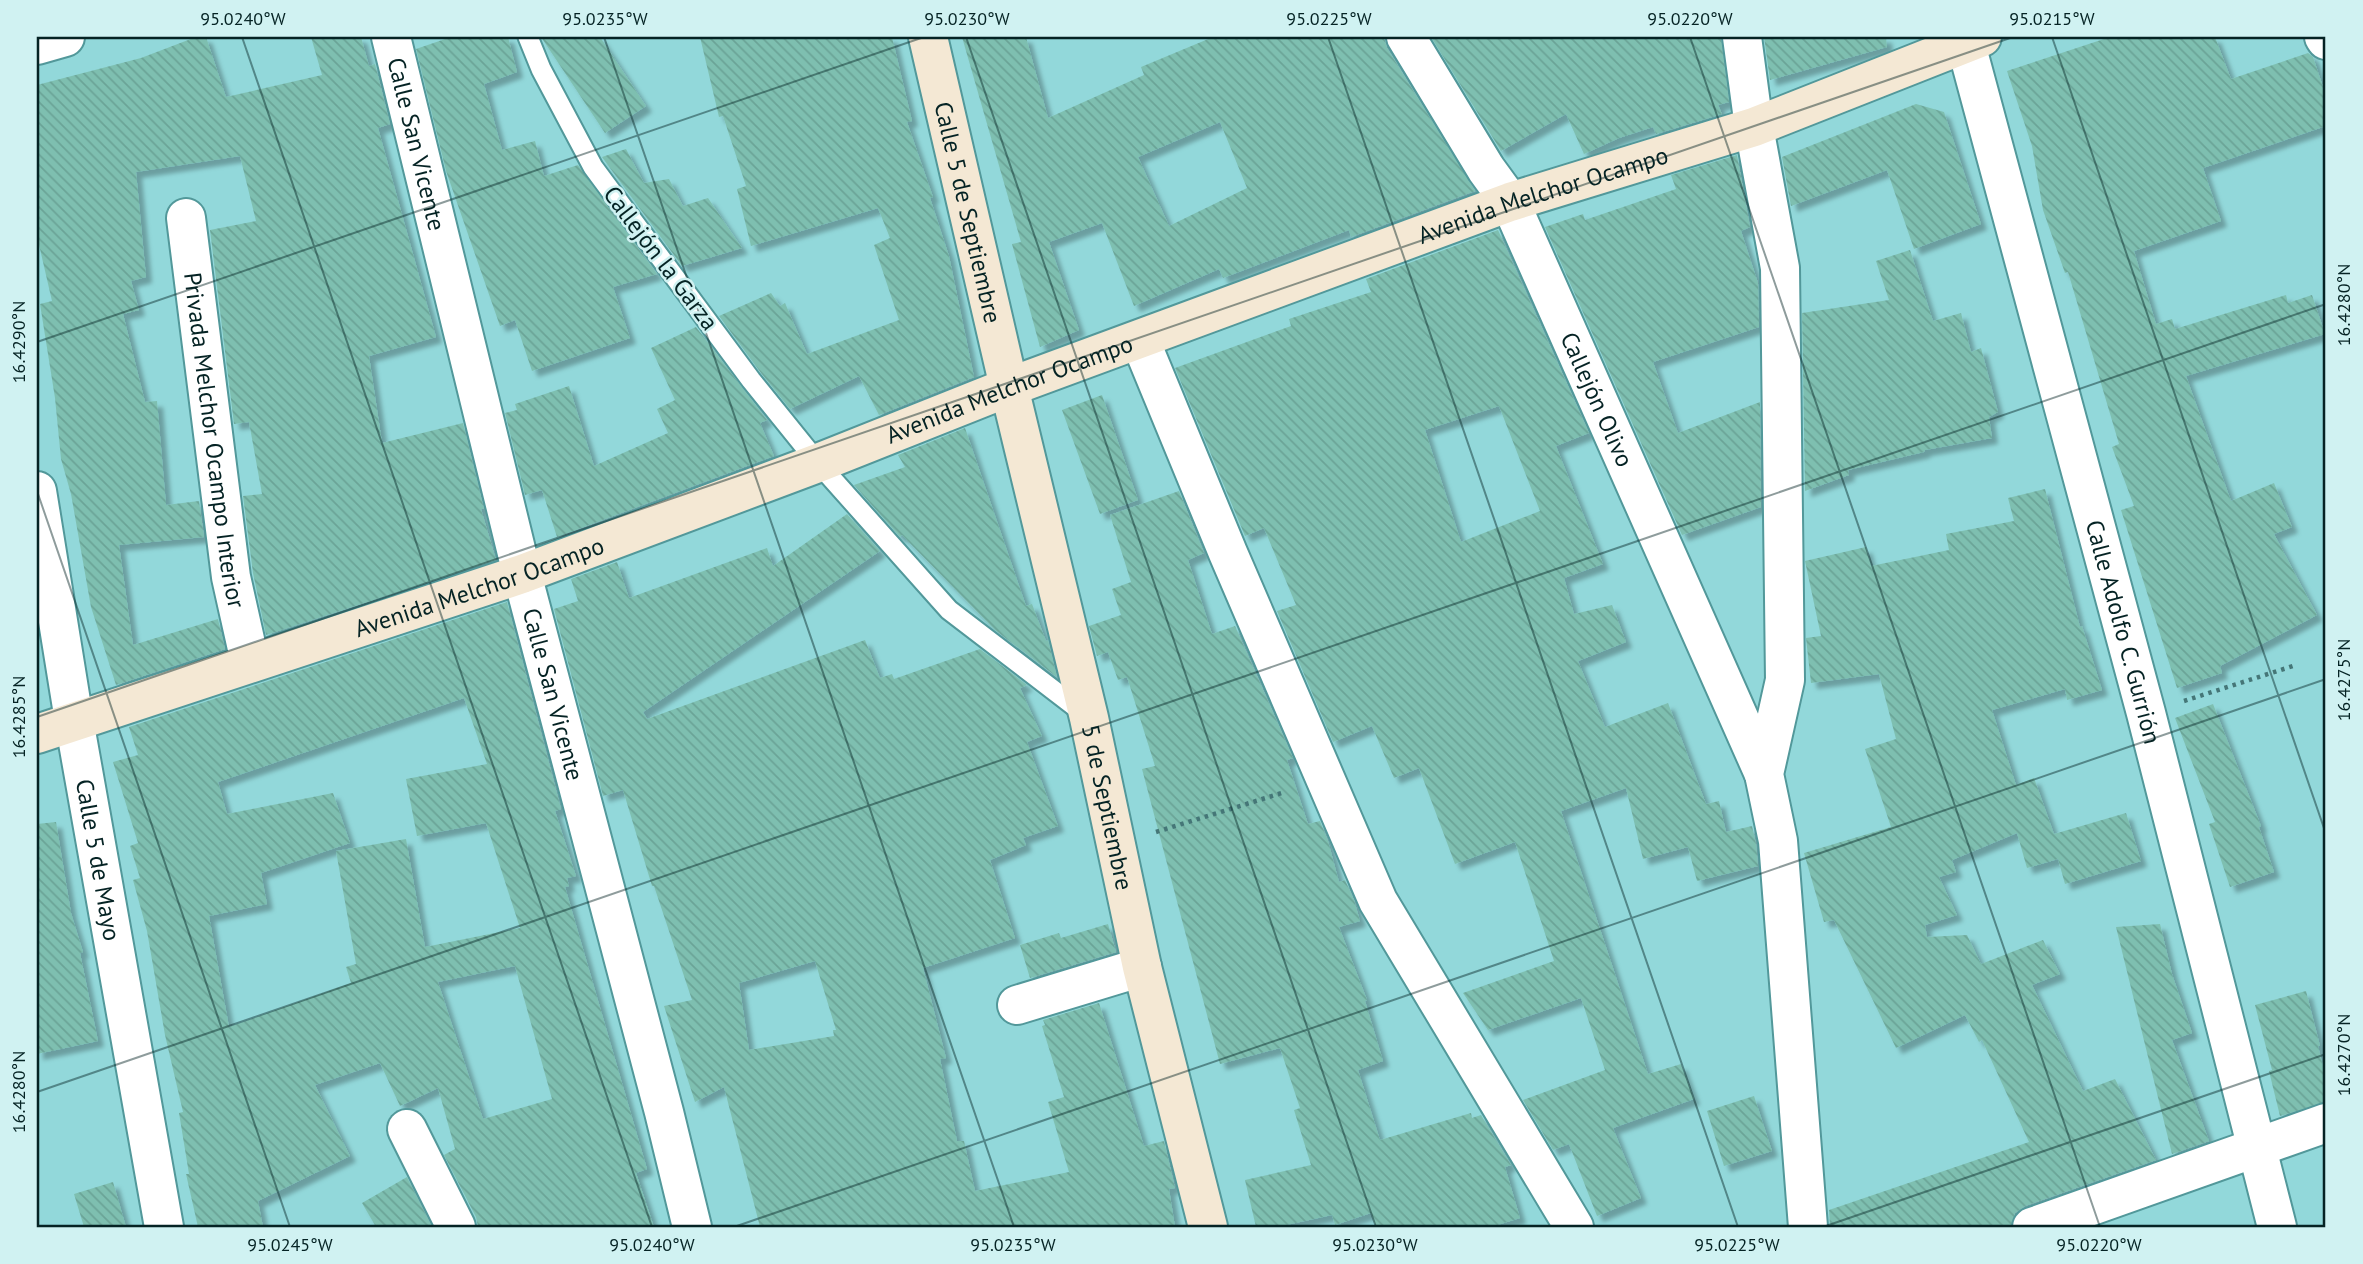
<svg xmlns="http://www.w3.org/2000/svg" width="2363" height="1264" viewBox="0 0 2363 1264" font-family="'PT Sans',sans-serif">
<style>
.building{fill:url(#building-back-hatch);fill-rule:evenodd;filter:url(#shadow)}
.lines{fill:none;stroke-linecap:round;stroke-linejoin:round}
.lane-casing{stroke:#52989a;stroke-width:23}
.street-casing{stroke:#52989a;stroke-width:42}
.secondary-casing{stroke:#52989a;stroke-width:42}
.path{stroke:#457677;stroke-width:4.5;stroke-dasharray:3.5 5;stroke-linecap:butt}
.lane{stroke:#fff;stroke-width:19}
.street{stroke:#fff;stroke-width:38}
.secondary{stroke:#f4e8d4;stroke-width:38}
.ticks{fill:none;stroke:#052324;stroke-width:2;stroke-opacity:0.45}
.labels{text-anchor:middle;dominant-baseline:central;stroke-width:5;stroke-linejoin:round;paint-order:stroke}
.street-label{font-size:24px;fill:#052324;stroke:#d0f2f2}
.neatline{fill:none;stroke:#052324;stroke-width:2.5}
.ticks-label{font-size:18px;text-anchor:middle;fill:#052324}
</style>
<defs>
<pattern id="building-back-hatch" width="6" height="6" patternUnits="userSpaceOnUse" patternTransform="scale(1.75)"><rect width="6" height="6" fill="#7ebfb0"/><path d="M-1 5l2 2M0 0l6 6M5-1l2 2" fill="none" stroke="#6ba497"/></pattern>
<filter id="shadow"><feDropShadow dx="6" dy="6" stdDeviation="2" flood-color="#0004"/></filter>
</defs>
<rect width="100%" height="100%" fill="#92d8da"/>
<path class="building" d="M196 37H206L226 97 322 75 311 37H361L369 66 375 64 390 124 378 128 436 337 369 356 382 443 463 423 484 509H481L496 560 266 635 253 573 243 496 262 494 249 422 234 424 210 230 256 221 240 156 136 172 146 277 131 281 139 310 123 314 145 402 157 401 166 505 199 501 204 537 119 545 133 645 218 619 225 649 116 685 91 607 71 494 61 459 55 398 40 304 52 301 37 236V85L141 58Z
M451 37H508L517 72 484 84 502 150 535 141 544 176 578 165 657 274 613 287 630 338 532 371 515 320 500 326 446 171 416 49Z
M541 37H600L646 106 605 133Z
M700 37H892L912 121 907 122 933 197 930 198 949 256 974 377 879 415 859 376 790 409 761 373 719 316 771 293 780 306 785 303 807 354 899 320 874 245 890 238 878 208 751 246 737 189 746 186 723 116 719 117Z
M962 37H1026L1048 118 1144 75 1141 67 1213 37H1384L1387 48 1475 191 1351 237 1349 230 1223 278 1219 269 1134 306 1102 223 1049 242 1079 330 1040 347 1012 244 1021 242ZM1220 122 1247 188 1169 226 1138 157Z
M1431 37H1721L1729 102 1718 105 1722 114 1656 134 1653 127 1619 138 1584 154 1566 114 1501 151Z
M1764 37H1886L1887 47 1770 80Z
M2110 37H2215L2231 79 2308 53 2313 57 2326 96V126L2203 168 2221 221 2134 251 2156 324 2172 319 2175 329 2286 295 2288 303 2312 295 2325 334 2186 376 2231 501 2274 483 2292 527 2274 534 2317 615 2220 666 2222 673 2177 688 2121 510 2134 506 2112 447 2119 444 2068 272 2065 273 2043 210 2032 146 2007 71Z
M1916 104 1944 112 1981 224 1914 249 1887 170 1791 206 1782 157Z
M626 149 644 183 669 179 683 206 708 198 742 248 682 266 602 157Z
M1737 155 1750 227 1741 231 1758 283 1759 327 1653 362 1678 433 1760 402 1761 507 1682 535 1545 227 1583 214 1585 220 1676 189 1671 175Z
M1498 230 1589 433 1556 446 1603 564 1564 578 1574 614 1612 605 1626 642 1578 661 1605 727 1668 703 1706 804 1719 801 1726 832 1752 826 1756 844 1758 866 1697 881 1688 847 1643 859 1626 788 1561 811 1648 1074 1681 1064 1694 1099 1613 1128 1641 1198 1597 1216 1569 1144 1553 1150 1523 1100 1605 1070 1581 998 1488 1030 1463 993 1554 961 1515 842 1455 864 1419 768 1394 778 1372 726 1333 742 1277 611 1296 605 1264 528 1245 536 1175 368 1291 326 1289 319 1371 292 1366 279ZM1499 406 1540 511 1461 542 1425 430Z
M1910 250 1933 321 1961 313 1971 352 1981 348 1998 412 1989 417 1992 438 1925 450 1924 452 1848 470 1849 475 1805 491 1802 313 1889 300 1876 261Z
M696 327 767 420 760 423 774 456 557 537 542 490 525 495 505 413 517 410 515 404 569 386 594 466 668 433 657 409 675 400 651 348Z
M1102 395 1138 500 1100 514 1062 410Z
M965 428 1026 606 1032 604 1046 641 1048 640 1057 677 995 630 902 535 900 537 854 485 905 467 898 455Z
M2045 489 2080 627 2082 626 2102 690 2067 700 2065 689 1992 710 2016 785 2034 778 2054 834 2126 813 2141 861 2065 884 2058 859 2027 868 2017 833 1952 860 1956 872 1939 877 1957 915 1925 925 1927 937 1967 935 1981 964 2043 940 2060 974 2032 985 2083 1091 2115 1079 2156 1160 2025 1206 2015 1213 2011 1226 2008 1227H1830L1829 1210 2029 1142 1982 1040 1979 1042 1965 1015 1896 1048 1834 920 1824 922 1804 853 1891 827 1865 749 1896 739 1879 674 1811 683 1806 638 1821 636 1805 561 1866 547 1871 566 1949 550 1946 534 2014 521 2008 498Z
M1179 491 1204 553 1188 560 1212 634 1235 626 1293 758 1287 760 1308 824 1320 821 1328 841 1339 882 1345 880 1354 900 1360 921 1339 927 1367 1000 1365 1001 1383 1061 1358 1070 1380 1140 1471 1113 1472 1118 1481 1115 1511 1165 1505 1167 1520 1218 1491 1227H1376L1371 1213 1335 1225 1332 1215 1277 1227H1256L1245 1180 1311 1165 1294 1110 1300 1108 1280 1048 1220 1064 1142 769 1155 766 1127 677 1118 680 1108 652 1097 656 1089 626 1121 615 1112 589 1131 582 1110 515Z
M847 514 880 551 643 712 647 719 865 640 880 678 892 674 894 679 980 649 1027 685 1020 688 1042 736 1027 742 1058 826 1023 838 1026 845 990 860 1015 938 923 968 946 1058 940 1059 957 1141H964L975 1191 1069 1172 1048 1102 1064 1097 1042 1026 1045 1025 1043 1020 1099 1003 1144 1146 1164 1141 1175 1188 1169 1189 1175 1227H760L724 1087 695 1102 664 1006 692 1000 654 886H652L623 790 603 796 554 609 578 601 571 579 617 562 629 598 767 548 773 566ZM815 961 836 1030H833L834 1036 749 1050 739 983Z
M507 602 561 809 555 811 576 876 567 878 569 886 565 887 647 1169 636 1173 654 1227H478L476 1217 444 1155 455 1149 438 1088 400 1106 380 1063 315 1085 350 1156 258 1201 263 1227H198L186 1174H189L179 1113 183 1112 165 1035 147 931 133 880 140 878 130 846 138 843 113 762 138 755 129 727ZM464 698 487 764 406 779 417 836 486 823 520 928 425 947 406 839 336 851 356 964 346 967 351 983 229 1027 209 916 267 904 261 873 350 843 333 793 227 814 218 782ZM515 966 552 1099 483 1119 438 982Z
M2213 704 2261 826 2259 827 2274 872 2230 887 2209 824 2215 822 2175 718Z
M56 822 71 913 83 952 80 953 98 1041 37 1054V824Z
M1108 924 1116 952 1030 978 1020 945 1059 933 1061 938Z
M2160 924 2172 974 2192 1033 2172 1040 2209 1141 2172 1154 2116 927Z
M2306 991 2320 1046H2318L2326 1079V1102L2280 1116 2269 1071 2272 1070 2255 1005Z
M1754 1096 1772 1151 1724 1166 1707 1111Z
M407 1177 432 1227H376L362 1203Z
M113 1182 126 1227H84L74 1194Z"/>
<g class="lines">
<g class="lane-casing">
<path id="lane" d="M528 37 541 69 593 167 751 380 818 463 949 610 1086 715"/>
</g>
<g class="street-casing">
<g id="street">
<path id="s1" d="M391 37 522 574 664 1112 692 1227"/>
<path id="s2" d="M1406 37 1486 169 1510 202 1764 774"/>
<path d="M1742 37 1754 127 1780 268 1785 680 1764 774 1778 841 1808 1227"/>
<path id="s3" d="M1964 37 2146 713 2277 1227"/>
<path d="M2324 37 2326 40"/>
<path d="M37 45 65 37"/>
<path id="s4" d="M186 218 231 577 250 662"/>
<path d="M1140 340 1228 553 1378 901 1574 1227"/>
<path id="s5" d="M37 491 74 720 164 1227"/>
<path d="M1017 1005 1142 967"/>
<path d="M407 1129 456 1227"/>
<path d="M2032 1227 2326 1123"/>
</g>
</g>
<g class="secondary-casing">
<g id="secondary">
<path id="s6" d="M928 37 1009 387 1089 718 1142 967 1208 1227"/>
<path id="s7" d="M37 734 522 574 818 463 1009 387 1510 202 1754 127 1982 37"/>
</g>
</g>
<path class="path" d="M2184 701 2293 666
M1156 832 1285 792"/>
<use href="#lane" class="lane"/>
<use href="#street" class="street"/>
<use href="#secondary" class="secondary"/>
</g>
<path class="ticks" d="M242 37 652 1227M604 37 1014 1227M966 37 1376 1227M1328 37 1738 1227M1690 37 2100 1227M2052 37 2326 834M37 342 924 37M37 491 290 1227M37 717 2013 37M37 1092 2326 304M734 1227 2326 679M1823 1227 2326 1054"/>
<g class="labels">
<g class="street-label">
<text stroke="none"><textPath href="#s1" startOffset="110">Calle San Vicente</textPath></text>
<text stroke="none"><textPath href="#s7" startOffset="1600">Avenida Melchor Ocampo</textPath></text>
<text stroke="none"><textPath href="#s6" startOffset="180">Calle 5 de Septiembre</textPath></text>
<text transform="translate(661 258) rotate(53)">Callejón la Garza</text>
<text stroke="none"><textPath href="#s7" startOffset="1032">Avenida Melchor Ocampo</textPath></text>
<text stroke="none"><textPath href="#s2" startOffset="411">Callejón Olivo</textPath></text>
<text stroke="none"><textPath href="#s4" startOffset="224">Privada Melchor Ocampo Interior</textPath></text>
<text stroke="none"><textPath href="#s7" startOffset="466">Avenida Melchor Ocampo</textPath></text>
<text stroke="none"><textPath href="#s3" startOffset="616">Calle Adolfo C. Gurrión</textPath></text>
<text stroke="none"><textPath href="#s1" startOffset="677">Calle San Vicente</textPath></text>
<text stroke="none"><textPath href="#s6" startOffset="791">5 de Septiembre</textPath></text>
<text stroke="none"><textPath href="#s5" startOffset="374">Calle 5 de Mayo</textPath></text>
</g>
</g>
<rect width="2363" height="1264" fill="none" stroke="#d0f2f2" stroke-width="77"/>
<rect x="38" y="38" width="2286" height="1188" class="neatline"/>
<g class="ticks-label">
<text x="243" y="25">95.0240°W</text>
<text x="605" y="25">95.0235°W</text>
<text x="967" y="25">95.0230°W</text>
<text x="1329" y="25">95.0225°W</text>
<text x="1690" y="25">95.0220°W</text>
<text x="2052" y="25">95.0215°W</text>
<text transform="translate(2344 305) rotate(-90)" y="6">16.4280°N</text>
<text transform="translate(19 342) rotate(-90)" y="6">16.4290°N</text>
<text transform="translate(2344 680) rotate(-90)" y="6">16.4275°N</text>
<text transform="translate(19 717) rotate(-90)" y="6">16.4285°N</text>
<text transform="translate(2344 1055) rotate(-90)" y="6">16.4270°N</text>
<text transform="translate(19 1092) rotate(-90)" y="6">16.4280°N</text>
<text x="290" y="1251">95.0245°W</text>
<text x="652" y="1251">95.0240°W</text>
<text x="1013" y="1251">95.0235°W</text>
<text x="1375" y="1251">95.0230°W</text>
<text x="1737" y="1251">95.0225°W</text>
<text x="2099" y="1251">95.0220°W</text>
</g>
</svg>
